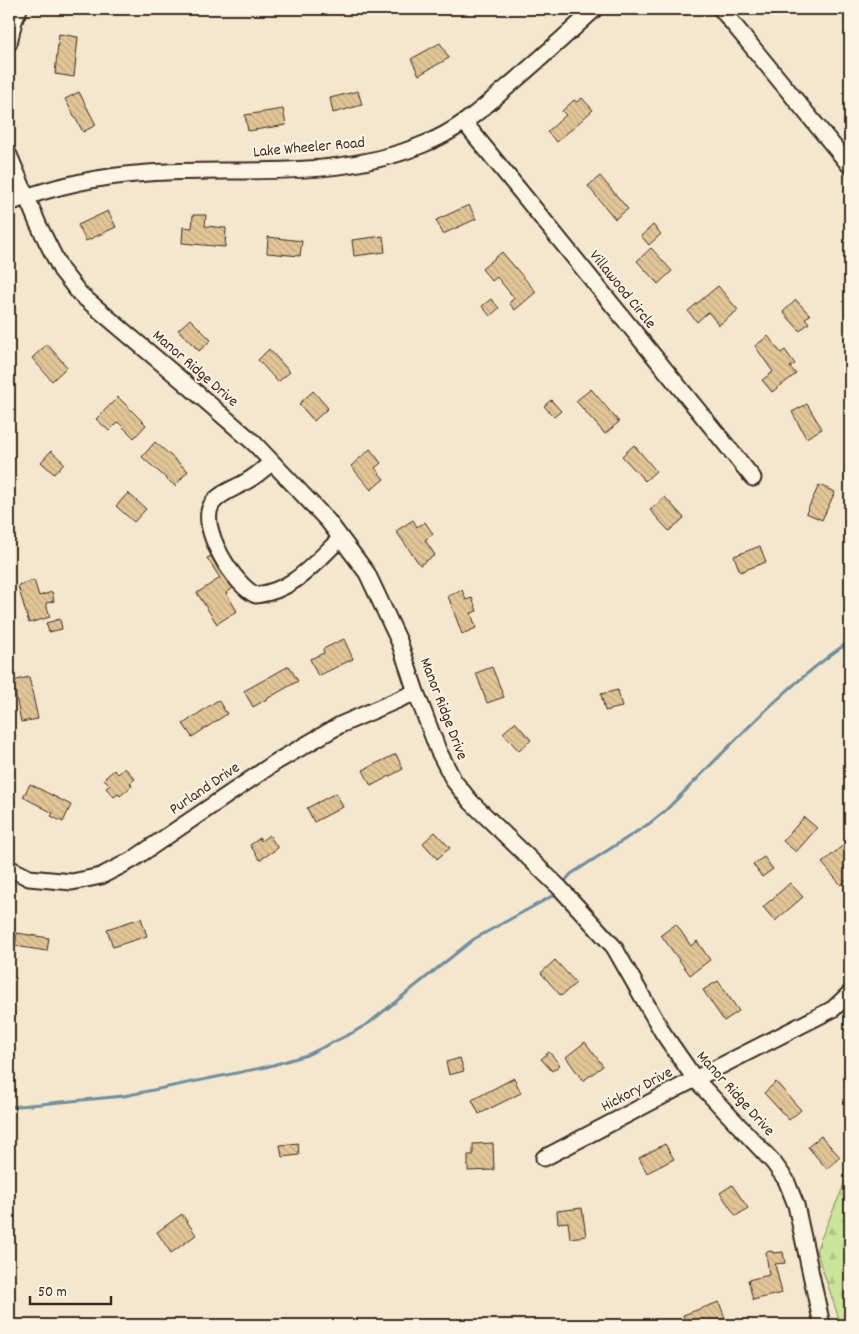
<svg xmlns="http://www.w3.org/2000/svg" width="859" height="1334" viewBox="0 0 859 1334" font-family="Dekko,sans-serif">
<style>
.forest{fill:url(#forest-firs);stroke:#82875c}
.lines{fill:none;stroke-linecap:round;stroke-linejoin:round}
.stream{stroke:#6f8e9e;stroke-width:3}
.building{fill:url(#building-back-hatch);stroke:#3b2a1e}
.minor-casing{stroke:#3b2a1e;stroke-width:19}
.minor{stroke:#fcf5e5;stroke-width:15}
.labels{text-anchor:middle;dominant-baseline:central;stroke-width:4;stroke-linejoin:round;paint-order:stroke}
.street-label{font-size:16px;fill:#3b2a1e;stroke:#fcf5e5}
</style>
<defs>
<pattern id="forest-firs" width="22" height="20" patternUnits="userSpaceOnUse" patternTransform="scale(1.25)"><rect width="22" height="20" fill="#cae49a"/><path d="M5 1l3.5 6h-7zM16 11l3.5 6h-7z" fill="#aec484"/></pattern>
<pattern id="building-back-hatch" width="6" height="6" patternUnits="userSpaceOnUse" patternTransform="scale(1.25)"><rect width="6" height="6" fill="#e2c697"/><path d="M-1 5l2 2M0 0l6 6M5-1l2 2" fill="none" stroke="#c3aa82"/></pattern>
</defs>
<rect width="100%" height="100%" fill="#f4e7ce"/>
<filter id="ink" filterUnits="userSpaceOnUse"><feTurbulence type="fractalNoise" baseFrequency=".02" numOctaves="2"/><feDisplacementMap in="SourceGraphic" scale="10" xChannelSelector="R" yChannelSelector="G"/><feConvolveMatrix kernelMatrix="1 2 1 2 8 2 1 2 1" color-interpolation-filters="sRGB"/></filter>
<g filter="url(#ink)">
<path class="forest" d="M850 1171V1325H841L816 1250Z"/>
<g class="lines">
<path class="stream" d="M565 881 571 874 650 823 665 811C725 752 781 688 850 641
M9 1107 124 1096 266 1067 307 1055 352 1033 369 1023 474 939 554 895"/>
</g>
<path class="building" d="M59 34 78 37 74 77 55 74Z
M440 43 449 58 419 75 411 59Z
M358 91 362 105 333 113 330 98Z
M79 92 96 125 83 132 65 99Z
M582 98 593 110 557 142 547 132 566 115 562 111 574 100 577 102Z
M283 109 286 125 248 131 245 115Z
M600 176 628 209 615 219 588 186Z
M469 205 476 219 443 234 436 220Z
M108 211 116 227 86 241 78 225Z
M193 215H206L205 226 226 228 225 247 182 243 183 227 192 228Z
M653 225 661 234 649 245 641 236Z
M383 236 385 252 354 256 352 240Z
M268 237 302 241 300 256 267 253Z
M651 248 672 271 658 284 637 261Z
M502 252 536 292 515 310 509 303 514 298 497 277 492 281 482 269Z
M718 286 738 310 719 325 708 312 697 322 688 311Z
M491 299 499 308 490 316 482 306Z
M796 300 810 315 805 318 809 323 800 331 783 312Z
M190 319 211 340 199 351 178 330Z
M768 336 781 353 785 350 795 364 790 367 796 374 772 392 762 380 773 372 755 346Z
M47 344 67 367 52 381 32 358Z
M269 349 290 372 278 382 258 360Z
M591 389 619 422 605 434 576 401Z
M313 391 328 408 314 421 299 404Z
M118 397 146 425 134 438 118 422 109 431 96 419Z
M551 400 561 411 554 417 544 406Z
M807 404 822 429 806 438 792 412Z
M155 442 188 471 175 486 142 457Z
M634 445 656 471 645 481 622 456Z
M370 449 381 463 375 468 384 479 371 490 351 466Z
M51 451 64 463 54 474 41 462Z
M819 485 835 492 822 520 806 513Z
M128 493 146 509 134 522 116 506Z
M665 497 684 518 669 531 650 510Z
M413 520 417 527 425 522 433 534 425 540 435 555 420 565 396 531Z
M760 546 766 562 740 572 734 556Z
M211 556 221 573 233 588 226 593 237 611 217 624 197 593 220 578 207 558Z
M34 580 39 596 52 592 54 601 46 603 50 617 29 623 18 586Z
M462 590 466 600 472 598 477 611 471 613 476 628 462 634 448 596Z
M60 619 62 629 49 632 46 623Z
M344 639 353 659 318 676 310 659 324 653 323 649Z
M289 666 298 681 253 707 244 691Z
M492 667 504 697 487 703 476 673Z
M29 677 38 719 21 722 13 681Z
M618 690 622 707 605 711 601 694Z
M218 700 227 714 192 737 183 724Z
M515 722 531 740 519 751 503 733Z
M396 754 403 769 371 786 363 770Z
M125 768 135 779 130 783 132 786 120 796 118 794 114 797 106 788 110 785 104 779 114 770 118 774Z
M30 784 71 805 63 822 51 816 53 813 23 797Z
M336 793 343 807 314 822 307 808Z
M804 817 817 828 796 852 783 841Z
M435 832 450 848 437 859 423 843Z
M269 835 278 848 260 860 250 845 260 838 261 841Z
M847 842 850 846V877L841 885 822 863Z
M764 857 773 869 762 877 753 864Z
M790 883 803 897 775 921 763 907Z
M141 918 147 936 113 947 107 929Z
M676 924 691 946 697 941 710 960 690 975 661 935Z
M17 933 49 938 47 951 15 946Z
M555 960 576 983 561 996 541 973Z
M718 981 739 1011 724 1021 703 990Z
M585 1042 603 1066 583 1081 566 1057Z
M549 1052 560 1065 552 1071 541 1059Z
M460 1058 464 1071 449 1075 446 1062Z
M514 1078 521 1093 479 1114 472 1100Z
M776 1082 801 1110 789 1120 764 1093Z
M821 1136 840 1157 827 1169 808 1147Z
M298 1143 299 1155 282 1157 280 1145Z
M493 1143 494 1170 468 1171V1155H473V1144Z
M665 1144 674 1159 647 1173 639 1158Z
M732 1185 748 1208 736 1216 720 1193Z
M582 1208 586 1236 570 1238 568 1222 558 1223 557 1211Z
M182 1214 196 1235 171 1253 157 1232Z
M772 1251 773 1253 783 1252 785 1263 775 1264 782 1293 753 1300 748 1280 769 1275 766 1252Z
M719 1302 725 1318 704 1325H686L683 1315Z"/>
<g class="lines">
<g class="minor-casing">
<path id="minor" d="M721 9 850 166
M9 43 14 21 19 9
M464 122 753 478
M9 155 38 224 61 270 80 294 191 388 254 443 328 521 367 573 399 641 416 692 438 750 454 781 471 802 560 888 614 947 663 1033 695 1079 773 1162 786 1180 796 1205 822 1325
M9 203C54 186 100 176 148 173 240 167 337 181 424 144 455 132 480 111 505 89 536 63 565 36 595 9
M272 462C264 469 256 476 247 481 236 488 219 493 212 504 197 526 235 587 256 595 294 591 315 562 341 538
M9 868 29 878 72 882 101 876 132 860 276 762 340 725 416 692
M544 1158 695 1079 833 1009 850 993"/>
</g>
<use href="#minor" class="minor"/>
</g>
</g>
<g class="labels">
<g class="street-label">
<text transform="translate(309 148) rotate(-5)">Lake Wheeler Road</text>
<text transform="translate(622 290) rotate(51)">Villawood Circle</text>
<text transform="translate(195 369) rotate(41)">Manor Ridge Drive</text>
<text transform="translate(443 709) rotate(69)">Manor Ridge Drive</text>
<text transform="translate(205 789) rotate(-34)">Purland Drive</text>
<text transform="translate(637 1090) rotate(-28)">Hickory Drive</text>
<text transform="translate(735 1094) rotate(48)">Manor Ridge Drive</text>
</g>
</g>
<rect width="859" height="1334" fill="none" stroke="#fcf5e5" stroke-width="30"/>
<rect x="15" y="15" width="829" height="1304" fill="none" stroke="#3b2a1e" stroke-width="2" filter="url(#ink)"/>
<path d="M30 1296v8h81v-8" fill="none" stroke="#3b2a1e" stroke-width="2.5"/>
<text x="38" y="1296" font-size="15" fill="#3b2a1e" stroke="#fcf5e5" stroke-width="4" paint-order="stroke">50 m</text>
</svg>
